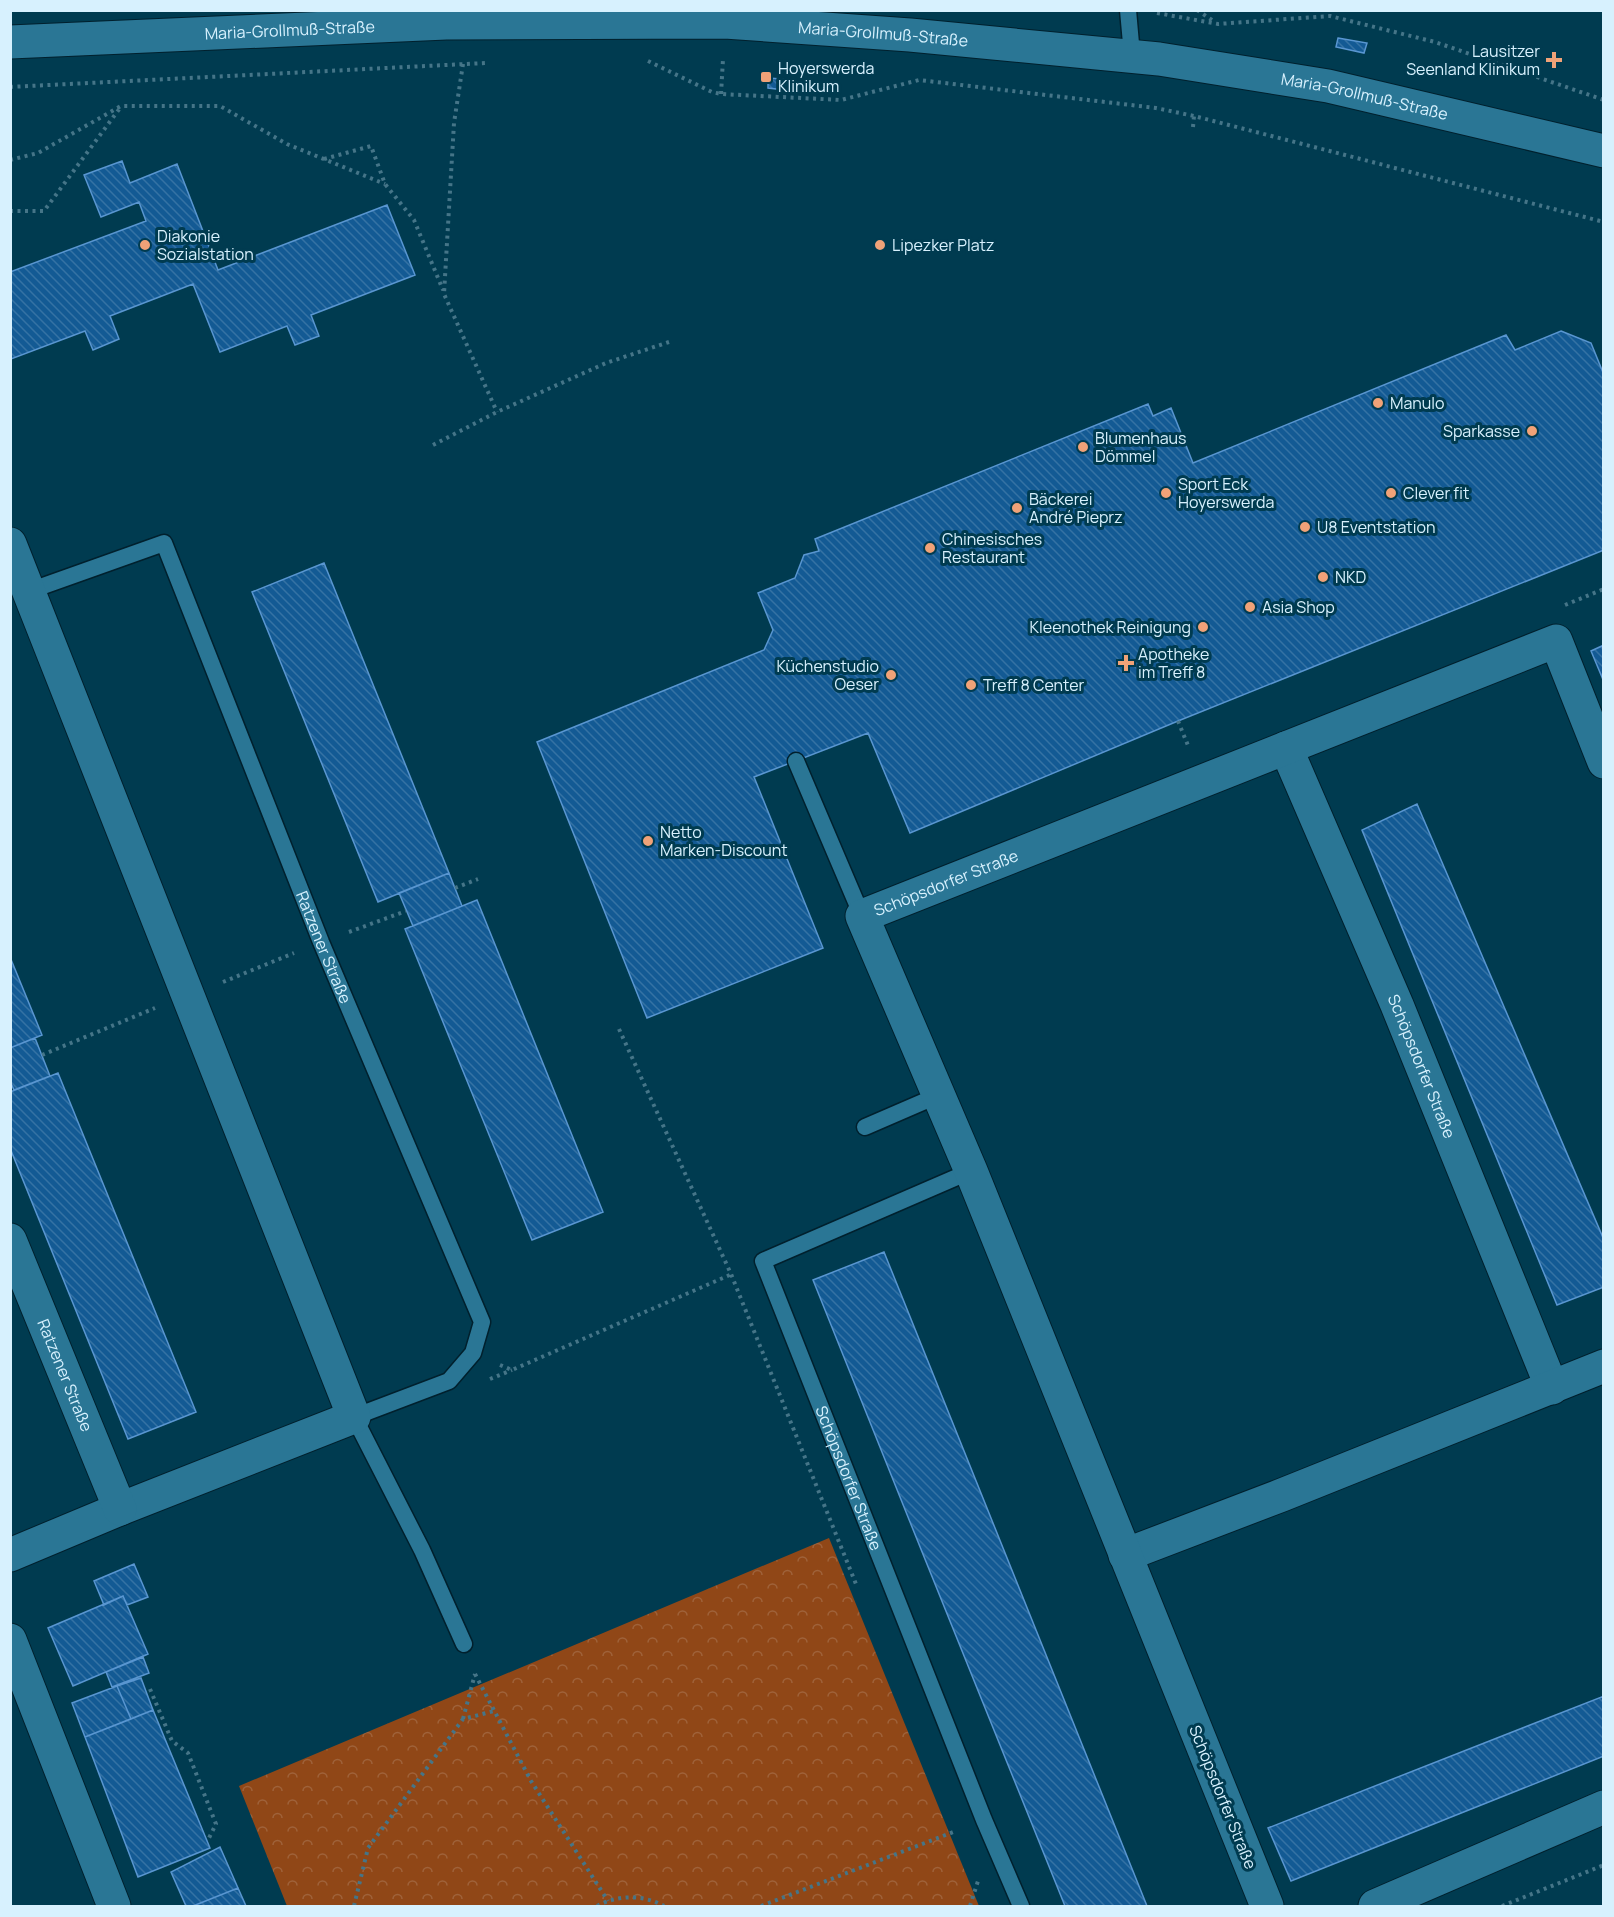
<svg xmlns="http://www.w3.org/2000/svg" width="1614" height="1917" viewBox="0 0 1614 1917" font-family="Manrope,sans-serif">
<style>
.park{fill:url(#park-crowns)}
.building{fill:url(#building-back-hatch);stroke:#5996d1;stroke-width:1.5}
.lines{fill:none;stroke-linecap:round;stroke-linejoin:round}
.service-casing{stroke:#01202d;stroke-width:19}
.minor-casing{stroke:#01202d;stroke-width:35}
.tertiary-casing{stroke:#01202d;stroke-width:35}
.path{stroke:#457588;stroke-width:4;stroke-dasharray:3 4.5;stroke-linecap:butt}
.service{stroke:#2a7695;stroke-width:16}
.minor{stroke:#2a7695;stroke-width:33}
.tertiary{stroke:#2a7695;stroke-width:33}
.poi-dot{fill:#f0a278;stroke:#003b50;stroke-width:2}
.labels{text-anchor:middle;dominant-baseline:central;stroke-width:6;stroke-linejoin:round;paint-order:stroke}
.street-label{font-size:16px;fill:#d7f1fe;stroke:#003b50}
.poi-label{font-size:16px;fill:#d7f1fe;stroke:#003b50;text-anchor:start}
</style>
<defs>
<pattern id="park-crowns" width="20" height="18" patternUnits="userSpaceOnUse" patternTransform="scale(1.5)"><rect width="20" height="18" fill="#904717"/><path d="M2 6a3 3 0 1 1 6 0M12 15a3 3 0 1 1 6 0" fill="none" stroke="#9f623a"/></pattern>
<pattern id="building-back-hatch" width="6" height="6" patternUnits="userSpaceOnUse" patternTransform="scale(1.5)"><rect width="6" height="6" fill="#135a94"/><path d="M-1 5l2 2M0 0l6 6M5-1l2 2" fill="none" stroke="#3572a4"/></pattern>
</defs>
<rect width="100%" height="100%" fill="#003b50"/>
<path class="park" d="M829 1538 979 1906H287L239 1786Z"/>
<path class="building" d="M1338 38 1367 43 1364 53 1336 47Z
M768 78 794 80 793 91 768 88Z
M122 161 130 183 177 164 218 270 387 205 415 275 311 315 319 336 295 345 287 326 220 352 193 284 110 316 119 339 93 350 85 331 11 359 10 272 146 221 139 202 101 217 84 175Z
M1561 331 1591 343 1604 375V550L1178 721 910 833 868 733 754 777 823 948 647 1018 537 742 764 650 773 630 758 593 795 578 804 555 819 551 815 539 1148 404 1153 416 1171 408 1193 463 1506 335 1515 350Z
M324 563 449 873 378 902 252 592Z
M1604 645V682L1591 651Z
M1417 804 1604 1240V1287L1557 1305 1362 830Z
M449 873 462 906 413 926 399 893Z
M477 900 603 1212 532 1240 405 929Z
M10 957 42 1035 10 1048Z
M35 1038 50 1076 14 1090 10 1081V1048Z
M58 1073 196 1412 128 1439 10 1148V1092Z
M884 1252 1147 1906H1065L910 1522 813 1280Z
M134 1564 148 1597 127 1605 123 1596 104 1605 94 1581Z
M123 1596 148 1654 73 1686 48 1628Z
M143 1657 149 1673 112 1687 106 1672Z
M141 1678 153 1710 131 1719 117 1686Z
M117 1686 131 1719 85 1737 72 1703Z
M1604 1696V1756L1291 1881 1268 1828Z
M153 1710 210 1848 138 1877 85 1737Z
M220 1847 238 1888 193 1906H186L171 1872Z
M238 1888 246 1906H193Z"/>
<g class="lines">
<g class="service-casing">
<g id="service">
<path d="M1128 10 1132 55"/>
<path id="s1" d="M29 591 164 543 321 942 482 1322 473 1353 449 1381 354 1417 422 1550 464 1644"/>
<path d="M796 761 862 916"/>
<path d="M865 1127 939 1095"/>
<path id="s2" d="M971 1171 763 1261 984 1820 1021 1906"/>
</g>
</g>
<g class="minor-casing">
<g id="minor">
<path d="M10 544 354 1417 120 1509 10 1555"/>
<path id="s3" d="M1286 748 1397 1005 1552 1388"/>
<path id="s4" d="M10 1240 120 1509"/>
<path d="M1125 1555 1282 1495 1604 1366"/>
<path d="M10 1640 114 1906"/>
<path id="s5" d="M1267 1906 971 1171 862 916 1556 641 1604 762"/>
<path d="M1375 1906 1604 1807"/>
</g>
</g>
<g class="tertiary-casing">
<g id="tertiary">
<path id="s6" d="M10 42 446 23 725 22 910 35 1159 59 1328 86 1604 151"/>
</g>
</g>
<path class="path" d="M1197 10 1215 22
M1157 13 1218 24 1330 16 1435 42 1604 100
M648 61 712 92 721 94 841 100 919 80 1156 108 1194 116 1604 222
M463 64 454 123 444 294 497 412
M10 87 486 63
M721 94 723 59
M1193 127 1194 116
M324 159 371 146 385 184 414 220 443 290
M10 160 38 153 121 106H220L287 144 385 184
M10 211H44L120 108
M433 445 497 412 606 363 669 342
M1565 605 1604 589
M1178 721 1189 748
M455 888 478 879
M349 932 406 911
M223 982 294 953
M619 1029 731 1274 856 1584
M42 1055 155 1008
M500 1365 512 1370 732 1274
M490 1379 512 1370
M475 1674 531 1781 608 1901
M150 1689 172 1741 188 1753 216 1824 209 1838
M463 1719 475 1674
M354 1906 368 1848 463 1719 494 1711
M597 1906C618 1895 642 1894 664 1906
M761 1906 956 1831
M970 1906 978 1881
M1502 1906 1604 1865"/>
<use href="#service" class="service"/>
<use href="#minor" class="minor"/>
<use href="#tertiary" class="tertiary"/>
</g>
<g class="poi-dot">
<path d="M1551 51h6v6h6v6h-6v6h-6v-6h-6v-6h6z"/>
<rect x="760" y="71" width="12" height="12" rx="3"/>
<circle cx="145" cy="245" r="6"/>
<circle cx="880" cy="245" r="6"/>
<circle cx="1378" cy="403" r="6"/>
<circle cx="1532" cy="431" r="6"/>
<circle cx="1083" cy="447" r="6"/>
<circle cx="1166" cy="493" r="6"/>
<circle cx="1391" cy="493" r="6"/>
<circle cx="1017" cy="508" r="6"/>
<circle cx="1305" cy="527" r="6"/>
<circle cx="930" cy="548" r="6"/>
<circle cx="1323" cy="577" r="6"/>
<circle cx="1250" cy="607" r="6"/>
<circle cx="1203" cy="627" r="6"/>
<path d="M1123 654h6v6h6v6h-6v6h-6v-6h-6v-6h6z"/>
<circle cx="891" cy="675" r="6"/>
<circle cx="971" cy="685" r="6"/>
<circle cx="648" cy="841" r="6"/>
</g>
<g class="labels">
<g class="street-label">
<text stroke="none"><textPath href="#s6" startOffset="280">Maria-Grollmuß-Straße</textPath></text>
<text stroke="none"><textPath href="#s6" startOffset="874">Maria-Grollmuß-Straße</textPath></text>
<text stroke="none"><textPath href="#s6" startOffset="1360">Maria-Grollmuß-Straße</textPath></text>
<text stroke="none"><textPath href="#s5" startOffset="1160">Schöpsdorfer Straße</textPath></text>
<text stroke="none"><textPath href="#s1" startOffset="578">Ratzener Straße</textPath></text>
<text stroke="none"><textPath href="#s3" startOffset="346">Schöpsdorfer Straße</textPath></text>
<text stroke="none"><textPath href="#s4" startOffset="146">Ratzener Straße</textPath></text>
<text stroke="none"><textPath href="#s2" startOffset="460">Schöpsdorfer Straße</textPath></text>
<text transform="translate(1223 1797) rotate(68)">Schöpsdorfer Straße</text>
</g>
<g class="poi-label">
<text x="1540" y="51" text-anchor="end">Lausitzer<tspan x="1540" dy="18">Seenland Klinikum</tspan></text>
<text x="778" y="68">Hoyerswerda<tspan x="778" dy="18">Klinikum</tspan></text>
<text x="157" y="236">Diakonie<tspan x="157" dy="18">Sozialstation</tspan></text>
<text x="892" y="245">Lipezker Platz</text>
<text x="1390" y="403">Manulo</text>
<text x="1520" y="431" text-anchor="end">Sparkasse</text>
<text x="1095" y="438">Blumenhaus<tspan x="1095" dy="18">Dömmel</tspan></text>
<text x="1178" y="484">Sport Eck<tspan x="1178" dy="18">Hoyerswerda</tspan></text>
<text x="1403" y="493">Clever fit</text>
<text x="1029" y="499">Bäckerei<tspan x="1029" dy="18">André Pieprz</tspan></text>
<text x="1317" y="527">U8 Eventstation</text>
<text x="942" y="539">Chinesisches<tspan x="942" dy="18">Restaurant</tspan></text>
<text x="1335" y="577">NKD</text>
<text x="1262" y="607">Asia Shop</text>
<text x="1191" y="627" text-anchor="end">Kleenothek Reinigung</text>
<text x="1138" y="654">Apotheke<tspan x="1138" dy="18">im Treff 8</tspan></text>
<text x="879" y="666" text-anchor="end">Küchenstudio<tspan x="879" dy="18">Oeser</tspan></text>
<text x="983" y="685">Treff 8 Center</text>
<text x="660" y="832">Netto<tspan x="660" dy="18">Marken-Discount</tspan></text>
</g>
</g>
<rect width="1614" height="1917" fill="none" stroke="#d7f1fe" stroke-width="24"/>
</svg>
